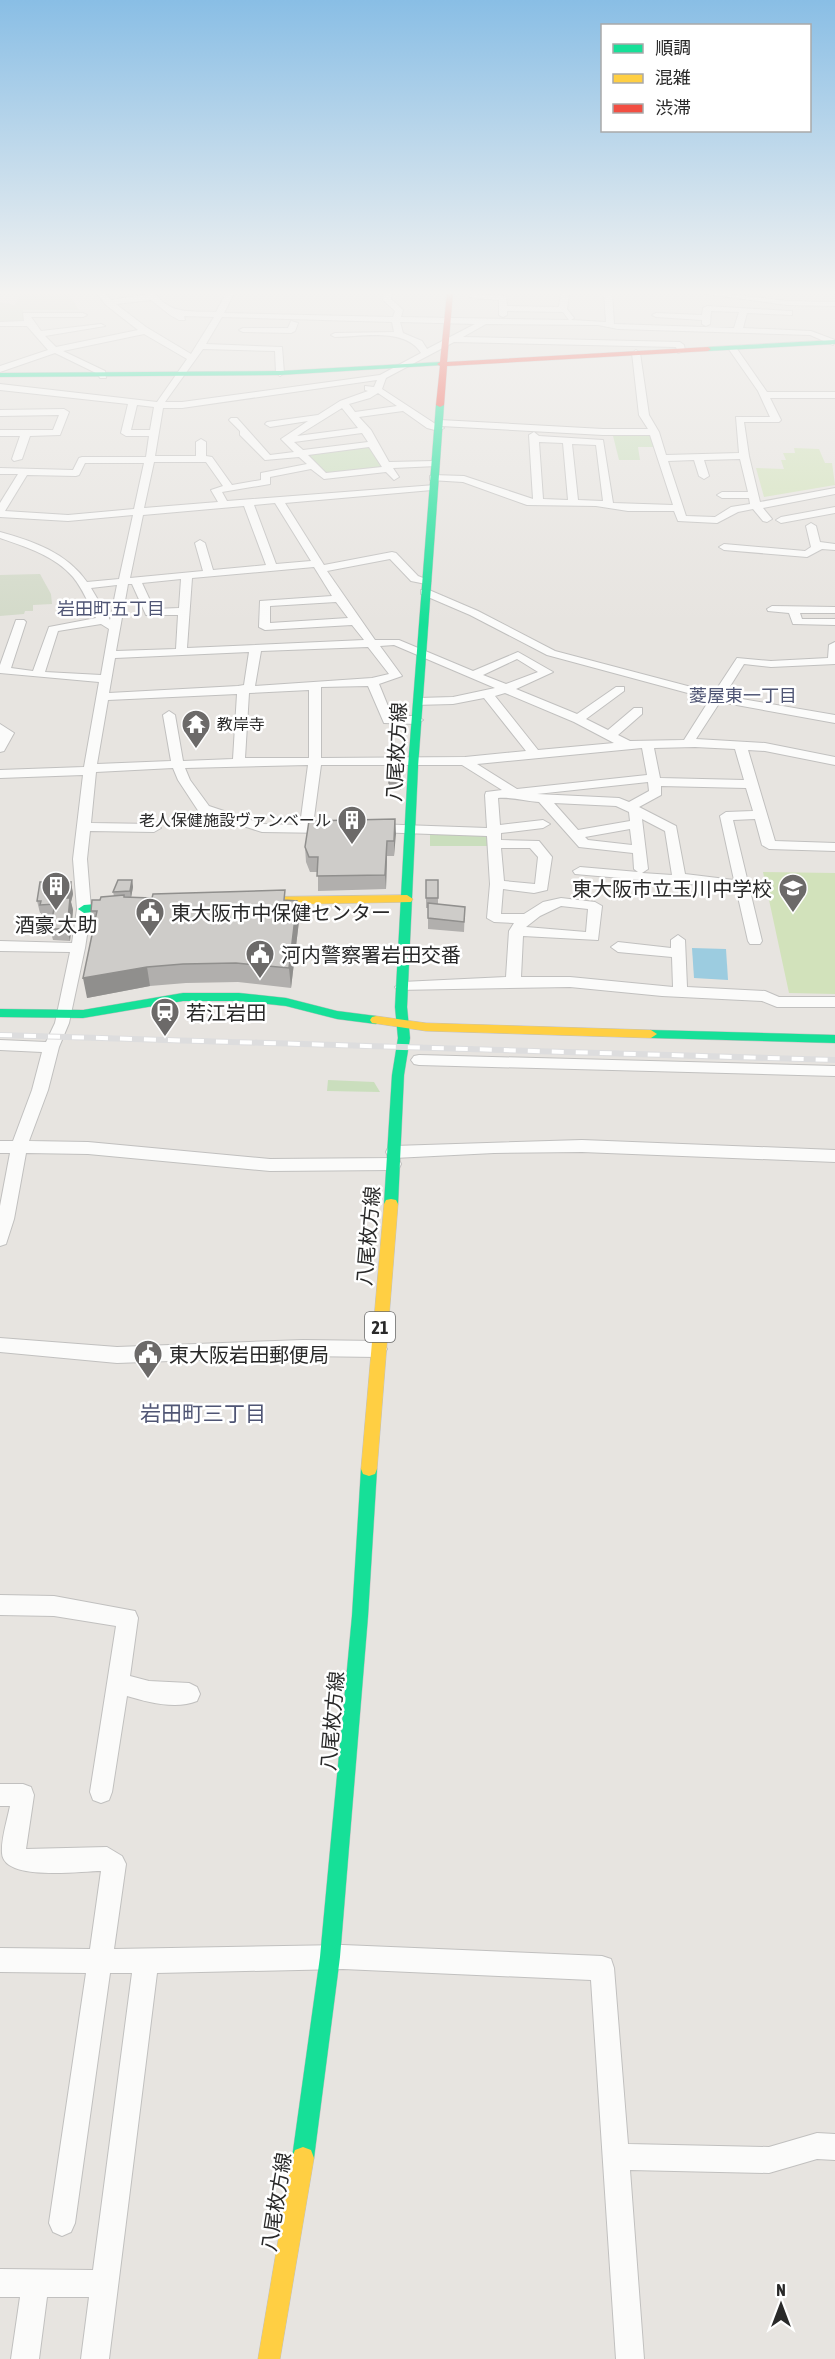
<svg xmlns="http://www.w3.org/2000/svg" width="835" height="2359" viewBox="0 0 835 2359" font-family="'Asap Condensed','Noto Sans JP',sans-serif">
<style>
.green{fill:#cadebd}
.cemetery{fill:#d3dac9}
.pitch{fill:#d2e2bb}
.water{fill:#9ccce0}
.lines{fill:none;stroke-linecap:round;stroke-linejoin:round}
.street-casing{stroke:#c1c0bf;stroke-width:2}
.fast-casing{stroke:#c1c0bf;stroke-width:1}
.slow-casing{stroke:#c1c0bf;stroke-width:1}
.jam-casing{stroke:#c1c0bf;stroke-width:1}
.street{fill:#fbfbfa;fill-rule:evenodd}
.fast{fill:#16e098;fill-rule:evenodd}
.slow{fill:#ffcf43;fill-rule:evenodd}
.jam{fill:#f24e42;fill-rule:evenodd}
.rail-casing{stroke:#ddddde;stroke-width:6}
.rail{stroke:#fff;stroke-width:4;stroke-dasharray:12;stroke-linecap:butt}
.wall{fill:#b1afad}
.shaded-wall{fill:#908f8d}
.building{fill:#ceccc9;stroke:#908f8d;stroke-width:1.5}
.labels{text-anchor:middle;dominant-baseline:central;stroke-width:5;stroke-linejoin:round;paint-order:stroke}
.far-poi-label{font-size:16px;fill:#292929;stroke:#fff;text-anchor:start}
.far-neighbourhood-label{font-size:18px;fill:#4f5574;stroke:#fff}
.shield{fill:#fff;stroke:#696969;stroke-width:1.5}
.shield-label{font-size:18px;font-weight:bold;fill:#292929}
.street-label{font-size:20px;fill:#292929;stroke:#fff}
.poi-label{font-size:20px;fill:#292929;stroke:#fff;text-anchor:start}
.neighbourhood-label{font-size:21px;fill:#4f5574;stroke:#fff}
</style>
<rect width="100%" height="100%" fill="#e7e4e0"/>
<path class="green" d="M612 432H653L657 447H638L640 460H619Z
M365 446 371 447 383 466 381 469 325 474 307 456 312 453Z
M430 834H493V846H430Z
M328 1080 374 1082 380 1092 327 1091Z"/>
<path class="cemetery" d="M21 293H71L70 296 79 310H23L27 321 0 322V302L15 305Z
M40 574 51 594 52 604 33 605V611H25L24 614 0 616V575Z"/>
<path class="pitch" d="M794 448 819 449 825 463H832L835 485 764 497 756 468 784 469 781 460H786L783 453H795Z
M763 872 835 873V994L789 993Z"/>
<path class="water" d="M692 948 726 949 728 980 694 978Z"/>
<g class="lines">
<g class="street-casing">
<path id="street" d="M96 293H104L111 300 155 293C169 315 193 311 216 312L226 293H234L224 313 393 317 395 311 383 300 384 293H392L391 299 403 310 401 317 569 320 563 312 507 311V315L503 317 499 315V300L473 298 469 296 473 294 506 296 507 306 559 307 561 293H569L567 309 574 318 571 320 606 322 604 293H612L614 324 734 328 739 312 711 311 710 324 706 326 702 324V320L656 317 652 315 656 313 702 315 703 308 707 306 789 311H792V315L747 313 743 328 811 331 835 340 833 345 810 335 618 329 598 325 486 324 463 337 680 342 684 345 685 351 678 353 676 347 454 342 386 378 382 389 437 425V421L440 420 603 429H648L639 415 632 353 636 350 640 353 649 415 659 432 666 455 739 453 736 417H770L758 391 728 348 735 346 767 392H835V398H770L781 420 779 422H744L749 456 760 502 835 488V494L763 508 772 519 767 522 763 521 753 509 738 512 717 523 678 521 674 511H628L596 506 527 505 463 482 430 480V476L433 475 464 476 533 499 529 435 534 432 539 436 603 440 613 503 673 505 650 435H603L441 426 444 428 439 431 427 428 403 411 359 417 371 430 389 462 434 461 439 464 437 466 393 468 399 477 394 480 386 472 324 479 311 469 270 477V484L222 492 227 501 435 485 437 487 432 490 285 503 324 565 392 552 396 553 418 576 431 581 426 584 411 581 390 559 327 571 375 640H399L473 671 518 652 553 672 516 689 577 714 616 687H624V691L586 719 608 730 634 708H642V714L618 735 630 741 684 740 710 699 547 655 470 615 421 594V590H429L478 611 555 651 714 693 737 658 771 661 828 658 829 645 835 642V664L771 667 744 664 724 696 835 715V723L720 702 696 739 765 743 835 757V765L765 751 748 750 775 841 835 843V851L769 849 762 845 755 819 733 820 762 941 760 944H750L748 941 736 888 575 874 573 871 580 867 638 872 634 869 633 853 579 847 539 802C525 801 512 797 498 798L500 825 543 820 550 824 543 828 501 833V840L539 841 552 857 547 890 534 893 503 889 501 914H524L543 902 561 898 595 902 602 906 598 940 523 936 521 977H570L673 987 672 957 618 952 611 947 618 942 671 948V940L678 935 685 940 687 987 765 991 779 997H835V1007H777L762 1001 662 996 570 987 397 990 395 987 402 982 506 977 509 931 514 923 494 922 487 918 490 884 487 836 375 832 368 828 375 824 487 828 485 795 486 792 502 790 462 765H321L313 825 334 826 336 829 334 832 329 833 262 832 199 812 178 780 173 768 96 772 91 823 154 824 161 828 154 832 90 831 87 859 91 909 85 948 69 1023 59 1047 48 1090 29 1141 88 1142 270 1159 393 1158 399 1160 401 1164 399 1168 393 1170 270 1171 88 1154 26 1153 14 1219 6 1244 0 1246V1206L10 1153H0V1141H13L32 1090 42 1052 0 1050V1040L46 1042 55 1023 70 952 0 951V941L72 943 77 909 73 859 83 775 0 778V770L84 767 99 682 0 673V665L16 620H24L26 622 11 668 33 671 49 627 96 618C89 605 83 589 73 577 55 556 26 547 0 538V532C33 541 67 553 87 582L119 579 133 515 68 521 0 517V503L18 474H0V468L73 470 79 458 82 457H146L149 436H126L121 433 128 404 0 390V384L157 402 187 359 144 334 63 351 105 371 106 378H100L98 374 55 353 0 372V366L48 350 27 326H0V322L24 321 23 313H83L87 315 83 317H31L41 331 101 324 105 326 45 336 56 347 138 330 106 305ZM151 300 170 315 179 320H185L184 316 214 317 191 354 146 327 116 304ZM222 317 392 322 394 332 335 333 331 335 335 337C361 337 405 327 421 353L380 375 182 402H165L203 349 275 351 276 373 280 376 284 373 282 347 206 344ZM400 322 475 324 427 349 422 341 403 333ZM377 380 374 387 365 386V390L368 391 340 401 318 415 267 422 265 424 270 427 308 421 281 439 294 452 270 455 237 418H231L229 420 240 431V435L265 460 299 457 307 464 261 473V480L232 485 212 457 206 456V442L201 439 196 442V456H155L163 408H182ZM378 393 397 406 355 412 349 404 370 398ZM137 405 154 407 150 430H131ZM342 408 358 428 297 436ZM362 433 368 442 303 450 294 442ZM539 442 563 443 568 500 543 499ZM572 444 596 445 603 501 578 500ZM369 447 382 467 326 473 308 455ZM740 459 748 492H722L717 495 722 498H749L750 504 731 507 715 517 686 516 668 461 694 460 699 476 704 479 709 476 704 460ZM154 462H206L223 486 211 490 218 502 144 508ZM85 463H144L134 509 68 515 5 511 27 475 76 476 79 475ZM275 503 311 561 276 564 254 505ZM244 506 266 565 213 570 205 543 200 540 195 543 203 571 130 578 143 515ZM314 567 332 596 260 601 259 627 265 630 352 625 364 640 187 648 192 578ZM181 579 179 608 154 609 142 583ZM128 584H132L146 615H178L176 649 116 651ZM117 585 110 620 91 588ZM336 602 348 618 270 623V606ZM101 624 109 629 101 675 45 672 58 631ZM394 645 495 688 453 697 418 698 414 699V705L453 704 484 698 526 751 465 757 321 758V687L368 686 384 723 417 724 423 720 417 716H392L379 684 402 676 380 646ZM368 647 389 674 372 678 255 686 261 651ZM249 652 244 685 238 686 109 693 115 658ZM517 659 538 672 506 684 483 675ZM309 690V758H245L249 693ZM505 693 574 722 614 743 538 750 495 696ZM237 694 233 759 183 761 175 715 169 711 163 715 171 761 97 764 108 700ZM695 747 735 749 744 780 660 778 654 748ZM642 748 647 775 517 789 477 764ZM308 765 300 825 263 824 209 806 190 780 185 768ZM648 782 649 791 629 802 619 798 537 794ZM661 786 746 788 753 811 726 812 720 816 734 880 685 874 676 826 639 807 661 795ZM554 803 616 806 629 812 630 821 578 830ZM642 819 665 831 672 875 642 873 648 869ZM630 829 632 845 588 840 585 837ZM501 848H530L538 857 535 884 504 881ZM561 906 588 909 586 932 526 927 540 916Z
M699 293H719L787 301 835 302V306L787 305Z
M291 321 298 323 295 331 291 333 243 332 239 330 243 328H288Z
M64 409 69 412 60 435 30 436 22 459 14 461 12 459 20 436H0V430H53L59 415 0 416V410Z
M835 507V513L781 523 776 520 781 517Z
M811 523 816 526 820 542 835 544V550L822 549 807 557 724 550 719 547 724 544 805 551 811 547 806 526Z
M772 606 835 607V613H800L802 619H835V625L793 624 789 613 768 611 767 609Z
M0 724 14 733 4 751 0 752Z
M419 1055 835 1066V1076L419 1065 414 1064 411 1060 414 1056Z
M582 1140 835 1150V1162L582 1152 494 1153 394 1158 388 1156 386 1152 388 1148 394 1146Z
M0 1338 117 1347 303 1340 378 1341 384 1344 387 1349 384 1354 378 1357 303 1356 117 1363 0 1352Z
M0 1595 54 1596 135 1611 138 1618 130 1676 149 1681 189 1683 197 1687 200 1694 197 1701C176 1710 147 1702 127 1696L112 1792 109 1800 101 1803 93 1800 90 1792 116 1626 54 1616 0 1615Z
M0 1784H23L31 1787 34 1795 26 1849 107 1847 122 1856 126 1864 114 1949 343 1945 602 1956 611 1959 614 1968 628 2144 769 2147 817 2133 835 2134V2160L817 2159 769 2173 630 2170 644 2359H616L591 1980 343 1969 157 1973 109 2359H81L89 2297H47L39 2359H11L20 2297H0V2269L93 2270 132 1973H110L75 2223 71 2232 62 2236 53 2232 49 2223 86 1973 0 1972V1948L90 1949 101 1871C81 1871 3 1882 2 1853 1 1839 7 1821 10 1806H0Z"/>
</g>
<g class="fast-casing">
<path id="fast" d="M835 340V344L708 351 705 349 708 347Z
M441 362 443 363V365L280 375 0 377V373L280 371Z
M440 403 444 405 418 767 407 1007 410 1038 404 1075 398 1204 396 1208H386L384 1204 392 1075 398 1038 395 1007 408 767 436 405Z
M121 902 127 906 125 909 84 913 78 909 84 905Z
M183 993H239L286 998 337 1011 376 1016 382 1020 376 1024 337 1019 286 1006 239 1001H183L83 1018 0 1017V1009L83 1010Z
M651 1030 835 1035V1043L651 1038 645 1034Z
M369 1462 375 1464 377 1469 368 1616 340 1957 314 2158 311 2166 303 2169 295 2166 292 2158 320 1957 352 1616 361 1469 363 1464Z"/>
</g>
<g class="slow-casing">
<path id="slow" d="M407 895 413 899 411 902 258 905 252 901 258 897Z
M376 1016 426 1023 651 1030 657 1034 651 1038 426 1031 372 1023 370 1020 372 1017Z
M391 1199 396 1200 398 1204 377 1469 375 1474 369 1476 363 1474 361 1469 384 1204 386 1200Z
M303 2147 311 2150 314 2158 280 2359H258L292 2158 295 2150Z"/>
</g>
<g class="jam-casing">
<path id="jam" d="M447 293H453L447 362 708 347 711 349 708 351 447 366 444 405 440 407 436 405 440 366 437 364 440 362Z"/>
</g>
<use href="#street" class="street"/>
<use href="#fast" class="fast"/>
<use href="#slow" class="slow"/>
<use href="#jam" class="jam"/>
<g class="rail-casing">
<path id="rail" d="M0 1035 835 1060"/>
</g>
<use href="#rail" class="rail"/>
</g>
<path class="wall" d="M402 775 401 790 389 789V783Z
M395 819 394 856H387L386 889 318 891V872H310L306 862 305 847Z
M132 880 133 887 131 897 297 901 299 921 291 988 238 982 186 983 150 986 87 998 94 925 91 911 100 900 114 896 113 892Z
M426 880H438V904L465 907 464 932 428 929V908H426Z
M71 882 73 894 71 902 73 910 70 941 53 940 50 929 53 916 42 917 41 913H40L37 901Z"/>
<path class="shaded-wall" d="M395 819 396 834 394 856V841Z
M387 841V856L386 889 385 875Z
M132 880 133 887 131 898 130 891Z
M71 882 73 894 71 902 73 910 70 941 67 929V898Z
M297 901 299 921 291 988 289 968Z
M147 967 150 986 87 998 83 978Z"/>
<path class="building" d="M390 768H401V783H389Z
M395 819 394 841H387L385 875 317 876 318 857H309L305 847 309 821Z
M118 880H132L130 891 113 892Z
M426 880H438V898H426Z
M40 882H71L67 898H70L67 929H50L55 904 40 905 41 901H37Z
M285 890 284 900 297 901 289 968 236 963 183 964 147 967 83 978 97 911H91L92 900H100L101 897 124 895V897L152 898 153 894Z
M428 903 465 907 464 922 428 918Z"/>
<linearGradient id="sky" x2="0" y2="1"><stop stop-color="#89bee5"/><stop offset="0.47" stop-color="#f4f3f1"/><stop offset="1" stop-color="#f4f3f1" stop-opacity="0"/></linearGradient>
<rect width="835" height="623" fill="url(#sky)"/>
<defs>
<g id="temple-pin" transform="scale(1.5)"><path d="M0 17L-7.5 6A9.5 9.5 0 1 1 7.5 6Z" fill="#6c6a69" stroke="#fff"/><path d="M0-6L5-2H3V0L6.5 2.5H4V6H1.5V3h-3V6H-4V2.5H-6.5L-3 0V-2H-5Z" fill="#fff"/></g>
<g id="building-pin" transform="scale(1.5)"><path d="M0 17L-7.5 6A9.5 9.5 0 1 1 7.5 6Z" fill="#6c6a69" stroke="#fff"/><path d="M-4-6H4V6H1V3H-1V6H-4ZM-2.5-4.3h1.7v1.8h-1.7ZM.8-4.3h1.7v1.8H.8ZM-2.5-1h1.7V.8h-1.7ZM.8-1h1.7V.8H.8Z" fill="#fff"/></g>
<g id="school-pin" transform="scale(1.5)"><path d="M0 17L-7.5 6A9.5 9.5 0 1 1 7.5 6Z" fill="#6c6a69" stroke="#fff"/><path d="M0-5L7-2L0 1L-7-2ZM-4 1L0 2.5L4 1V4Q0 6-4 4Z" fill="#fff"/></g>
<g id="civic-pin" transform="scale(1.5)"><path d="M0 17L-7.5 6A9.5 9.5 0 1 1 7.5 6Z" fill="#6c6a69" stroke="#fff"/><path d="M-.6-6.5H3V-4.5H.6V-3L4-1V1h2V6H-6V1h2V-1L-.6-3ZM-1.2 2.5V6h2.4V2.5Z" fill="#fff"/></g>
<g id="station-pin" transform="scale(1.5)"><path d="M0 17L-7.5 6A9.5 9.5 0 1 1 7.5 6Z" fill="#6c6a69" stroke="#fff"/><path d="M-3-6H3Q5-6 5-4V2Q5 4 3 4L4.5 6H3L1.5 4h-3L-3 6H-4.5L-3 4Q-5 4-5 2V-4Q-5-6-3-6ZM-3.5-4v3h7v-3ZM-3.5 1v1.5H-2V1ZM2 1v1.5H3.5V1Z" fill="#fff"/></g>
</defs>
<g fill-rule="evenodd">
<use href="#temple-pin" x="196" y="724"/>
<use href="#building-pin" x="352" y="820"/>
<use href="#building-pin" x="56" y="886"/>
<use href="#school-pin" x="793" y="888"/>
<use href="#civic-pin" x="150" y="912"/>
<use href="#civic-pin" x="260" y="954"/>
<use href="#station-pin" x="165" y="1012"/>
<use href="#civic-pin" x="148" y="1354"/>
</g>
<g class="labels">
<g class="far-poi-label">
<text x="217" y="724">教岸寺</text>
<text x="331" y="820" text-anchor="end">老人保健施設ヴァンベール</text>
</g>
<g class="far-neighbourhood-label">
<text x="111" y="608">岩田町五丁目</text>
<text x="743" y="695">菱屋東一丁目</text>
</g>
<rect class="shield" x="365" y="1312" width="30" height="30" rx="4.5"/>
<g class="shield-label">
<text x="380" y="1327">21</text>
</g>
<g class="street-label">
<text transform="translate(396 752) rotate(-87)">八尾枚方線</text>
<text transform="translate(368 1236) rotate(-85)">八尾枚方線</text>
<text transform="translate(332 1721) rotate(-85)">八尾枚方線</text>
<text transform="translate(276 2202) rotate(-81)">八尾枚方線</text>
</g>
<g class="poi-label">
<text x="772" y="888" text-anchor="end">東大阪市立玉川中学校</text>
<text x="171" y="912">東大阪市中保健センター</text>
<text x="56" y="924" text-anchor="middle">酒豪 太助</text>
<text x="281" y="954">河内警察署岩田交番</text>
<text x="186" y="1012">若江岩田</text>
<text x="169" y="1354">東大阪岩田郵便局</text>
</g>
<g class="neighbourhood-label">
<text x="203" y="1413">岩田町三丁目</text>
</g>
</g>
<rect x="601" y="24" width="210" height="108" fill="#ffffff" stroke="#a9a9a9" stroke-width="1.5"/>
<rect x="613" y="44" width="30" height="9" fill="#16e098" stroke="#a9a9a9" stroke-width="1.5"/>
<text x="655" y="54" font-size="18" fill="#292929">順調</text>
<rect x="613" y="74" width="30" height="9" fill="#ffcf43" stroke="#a9a9a9" stroke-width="1.5"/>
<text x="655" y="84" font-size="18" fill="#292929">混雑</text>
<rect x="613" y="104" width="30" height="9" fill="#f24e42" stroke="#a9a9a9" stroke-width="1.5"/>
<text x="655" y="114" font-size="18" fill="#292929">渋滞</text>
<g transform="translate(781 2305)" stroke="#ffffff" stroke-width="4.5" paint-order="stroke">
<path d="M0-4.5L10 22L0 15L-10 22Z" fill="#292929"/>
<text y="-9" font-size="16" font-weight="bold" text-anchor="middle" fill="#292929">N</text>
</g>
</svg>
